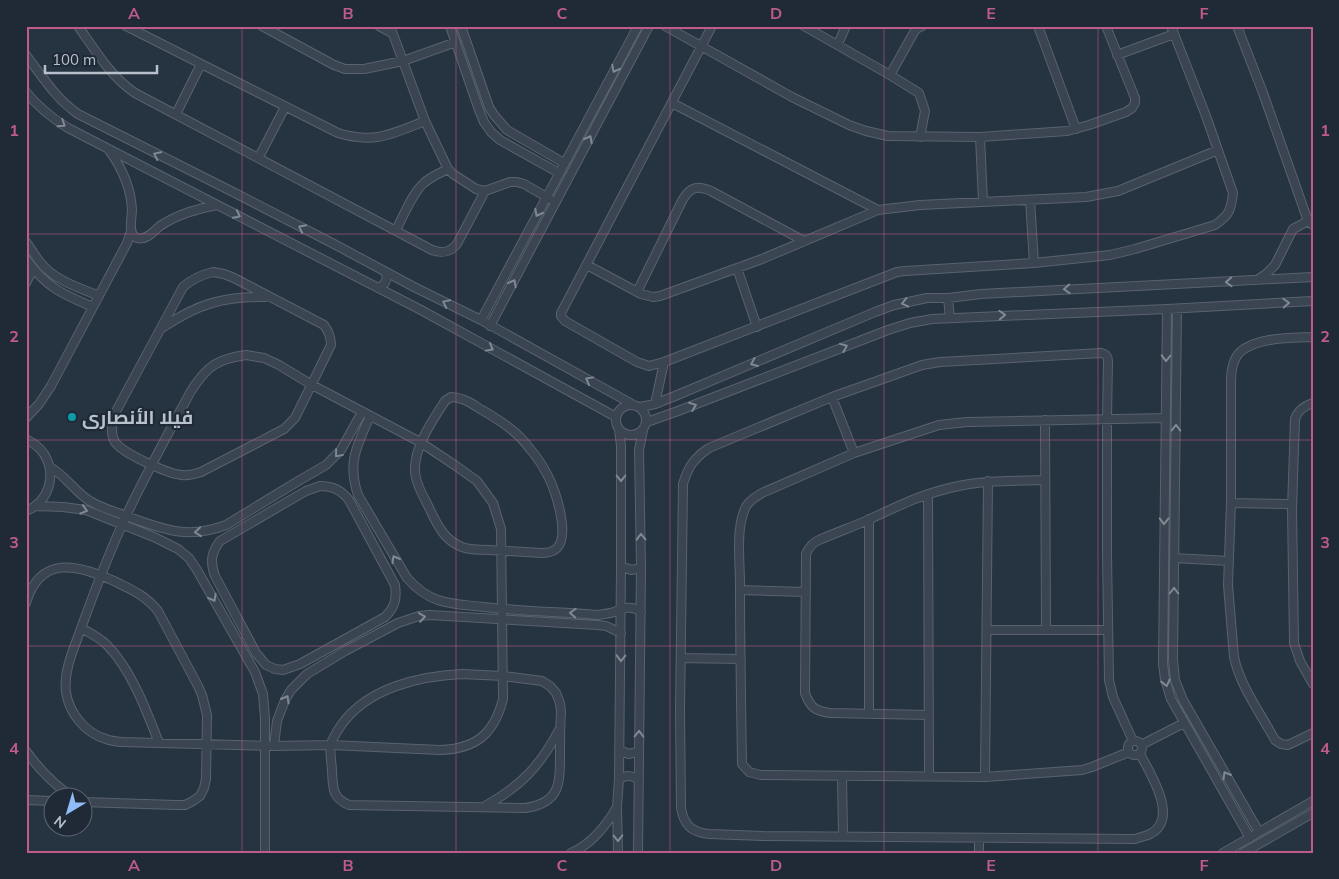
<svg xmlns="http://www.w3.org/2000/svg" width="1339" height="879" viewBox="0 0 1339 879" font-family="Mulish,Cairo,sans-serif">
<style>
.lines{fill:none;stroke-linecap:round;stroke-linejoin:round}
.minor-casing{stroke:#58636e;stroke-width:10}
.minor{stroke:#3a4551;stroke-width:8}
.oneway{stroke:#7f8994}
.grid{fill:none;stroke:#be5b88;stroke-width:1;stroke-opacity:0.55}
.culture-dot{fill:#0f9aa8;stroke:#1f2a36;stroke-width:2}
.labels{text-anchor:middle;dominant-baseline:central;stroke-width:4.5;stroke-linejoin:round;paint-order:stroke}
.poi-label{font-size:19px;font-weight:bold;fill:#b7c0cb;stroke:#1f2a36;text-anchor:start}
.neatline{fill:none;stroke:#be5b88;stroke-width:2}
.grid-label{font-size:16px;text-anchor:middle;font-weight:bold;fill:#be5b88}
</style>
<rect width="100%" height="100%" fill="#263341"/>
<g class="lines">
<g class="minor-casing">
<path id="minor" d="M78 26C95 50 111 77 135 93L432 250C443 254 450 252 457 244L485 191
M126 26 338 133C374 144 392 134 425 121
M262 26 334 65 345 69H364L403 61 456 42
M379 26 392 33
M390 26 425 121 448 169 453 174 476 189 485 191 510 182H517L524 184 550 199
M450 26 479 110 484 122 491 132 500 140 559 173
M461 26 489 107 494 115 507 130 564 163
M665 26 792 97 849 125 866 131 888 136 980 137 1067 131 1089 125 1126 112 1132 108 1135 103V98L1106 26
M712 26 561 313V316L565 321 637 362 649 366 664 362 897 272 905 271 1034 263 1110 255 1135 249 1215 225C1229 215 1231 211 1233 193L1206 116 1171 26
M804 26 890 75
M1038 26 1076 129
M1237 26 1263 93 1308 221 1313 225
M838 44 846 26
M26 55C42 76 56 99 78 114L235 193 334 244 414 287 481 320 632 404
M1117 55 1174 34
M26 92C38 107 52 118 68 128L421 310 616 417
M672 103 878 210
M176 114 201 64
M920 137 925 111 919 93 890 75 913 34 916 29 922 26
M980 137 983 202
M109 150C122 168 131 187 132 210 132 218 127 234 137 238 146 241 154 231 160 226 178 214 197 209 217 205
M259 157 285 107
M1030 200 1034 263
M396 230C403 217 413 192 424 183 430 177 440 173 448 169
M26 242C31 249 35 256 40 262 55 281 78 287 99 296
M26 259C46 287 62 294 93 307
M587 265 641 294 653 297 660 296 762 259 878 210 920 205 1086 197 1118 191 1218 150
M737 268 757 327
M213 272 224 274 234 278 324 325C329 332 331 337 331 345L295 418 284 429 201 472C195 474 189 476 182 475 168 474 122 453 115 442 110 433 112 424 114 415L183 287C192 279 200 275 213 272Z
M1257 280 1266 274 1275 265 1293 229 1308 221
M26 283 33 269
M378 288C385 285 388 280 386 273
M637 292 683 199C691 187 697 185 711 191L804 241
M948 298 950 318
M1167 309 1163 664 1165 679 1171 699 1250 838
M1177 309 1173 660 1175 680 1183 700 1259 832
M481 320 638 26
M490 326 649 26
M162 328C197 304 224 296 266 297
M1313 337C1291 338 1257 337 1240 352 1232 360 1231 372 1231 382V503L1228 585 1234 657C1240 686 1261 714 1275 740L1281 744 1288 745 1313 733
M246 355 264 358 279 365 312 385 420 442 456 466 477 481 493 503 501 529 503 699C494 734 476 749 440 750L331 745 274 746 121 742C116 741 110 741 106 739 85 733 69 713 66 692 63 669 76 644 83 623 96 587 110 551 126 516 146 474 169 432 191 391 207 366 217 359 246 355Z
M451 397C463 397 472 404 482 410 501 421 518 432 530 449 538 458 544 468 549 478 556 493 570 535 557 548 553 552 548 553 542 553 524 552 506 551 489 550 480 550 470 550 462 547 446 541 439 528 432 514 427 502 419 491 416 478 410 453 431 422 445 401Z
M832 397 854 453
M1313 403C1304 406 1298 410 1295 419L1292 509 1294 643 1300 661 1313 684
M655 404 664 362
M616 420a15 15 0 1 1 30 0a15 15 0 1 1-30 0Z
M640 407 655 404 675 396 875 312 894 305 927 298H948L981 294 1313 277
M370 416C357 446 347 462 358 495L407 578C416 588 425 596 438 600 452 605 468 605 483 607 521 611 559 612 597 615 603 614 608 614 614 612 624 608 631 605 641 612
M26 418 39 404 51 386 127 243 131 231
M1045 420 1046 630
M647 422 678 411 888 330 910 323 932 319 1167 309 1313 301
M26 439C33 443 40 447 44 454 57 475 49 502 26 511
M50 467C66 476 75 492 90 501 101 508 114 511 126 516 163 529 187 540 226 525L300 480 326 465 341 450 362 412
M320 486C333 486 341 490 349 500L395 585C397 599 395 607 385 617L300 664 283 670 275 669 266 665 256 653 215 576C210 562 211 553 220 541L292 499 306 491Z
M928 494 929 776
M1231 503 1292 504
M36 506 63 507 86 510 154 537 178 549 189 558 197 570 255 672 263 694 265 718V853
M869 519V714
M1174 558 1229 561
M621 566 631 570 641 568
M740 590 806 592
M26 603C40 555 77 564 114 581 132 590 145 595 158 611L198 686 202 695 207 715 206 779 204 788 200 796 193 801 185 805H176L82 802
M81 628C90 633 100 638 107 645 131 669 147 712 159 743
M987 630H1107
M681 658 741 659
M462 674 503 676 542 681 550 686 556 693 560 703 561 712C560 726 560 739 560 752 560 783 561 803 525 808L349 805C332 798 333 788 332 771 332 763 329 752 331 744 333 737 338 730 342 724 368 688 419 676 462 674Z
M929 715 830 713C815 711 810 707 805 693L806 554C809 547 812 543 819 540 835 533 852 527 868 520 898 506 922 494 954 487 984 480 1015 481 1045 480
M1128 748a7 7 0 1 1 14 0a7 7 0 1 1-14 0Z
M1133 741 1113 697 1109 680 1107 554V419L1108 361C1108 356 1106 354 1101 353L940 362 922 365 832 397 709 448C694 458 688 467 683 484L680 710 681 808C684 825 691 832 709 834L763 836 1135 839C1140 837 1146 836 1150 834 1180 819 1150 773 1140 754
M1141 745 1184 723
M274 746 277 721 285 700 291 690 307 674 345 651 398 623 419 616 430 615 598 625 606 626 621 633
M619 750 629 754 639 751
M26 751C39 769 53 784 71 796
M1129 752 1092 767 1082 770 985 777 761 775 749 772 742 764C741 704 740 644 740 584 740 562 736 532 744 511 747 502 754 498 762 493L854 453 939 425 967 422 1166 418
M842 776 843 836
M985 777 988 481
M619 779C627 775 632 775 639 780
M26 800 52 801
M485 806C521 786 540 766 559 730
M571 853C592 844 606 826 617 807
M618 853 617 807 619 779 621 566V446L619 429
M638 853 641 568 639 450 643 430
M979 853V838
M1223 853 1313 801
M1243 853 1313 813"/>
</g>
<use href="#minor" class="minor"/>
</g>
<defs><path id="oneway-chevron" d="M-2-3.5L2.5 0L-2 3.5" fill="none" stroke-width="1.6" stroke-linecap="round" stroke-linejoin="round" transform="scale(1.25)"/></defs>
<g class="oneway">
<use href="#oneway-chevron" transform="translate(615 69) rotate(118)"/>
<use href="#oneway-chevron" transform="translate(62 124) rotate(33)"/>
<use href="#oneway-chevron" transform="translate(589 139) rotate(-62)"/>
<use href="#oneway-chevron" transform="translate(157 155) rotate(-154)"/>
<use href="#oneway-chevron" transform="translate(538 213) rotate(118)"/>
<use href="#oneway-chevron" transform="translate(237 215) rotate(27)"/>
<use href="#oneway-chevron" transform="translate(302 228) rotate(-153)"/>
<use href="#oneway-chevron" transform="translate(1229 282) rotate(178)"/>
<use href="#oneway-chevron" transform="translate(513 283) rotate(-62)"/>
<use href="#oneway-chevron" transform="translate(1067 289) rotate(177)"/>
<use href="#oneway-chevron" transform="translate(446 303) rotate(-154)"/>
<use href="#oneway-chevron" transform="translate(905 303) rotate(167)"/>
<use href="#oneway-chevron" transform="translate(1286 303) rotate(-3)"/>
<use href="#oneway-chevron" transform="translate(1002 315) rotate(-2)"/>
<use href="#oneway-chevron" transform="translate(844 347) rotate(-22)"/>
<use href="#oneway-chevron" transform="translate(490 348) rotate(29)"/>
<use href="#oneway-chevron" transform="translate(1166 358) rotate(91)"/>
<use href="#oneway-chevron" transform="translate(754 363) rotate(157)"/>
<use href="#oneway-chevron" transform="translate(589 380) rotate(-151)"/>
<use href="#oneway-chevron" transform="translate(693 406) rotate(-21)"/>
<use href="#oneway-chevron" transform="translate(1176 428) rotate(-89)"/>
<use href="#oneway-chevron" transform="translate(338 454) rotate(130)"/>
<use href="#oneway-chevron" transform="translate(621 478) rotate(90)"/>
<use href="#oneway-chevron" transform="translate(84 510) rotate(16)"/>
<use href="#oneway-chevron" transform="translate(1164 521) rotate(91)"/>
<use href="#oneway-chevron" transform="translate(198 532) rotate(175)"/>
<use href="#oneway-chevron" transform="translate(641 537) rotate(-91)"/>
<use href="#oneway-chevron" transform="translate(395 559) rotate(-120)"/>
<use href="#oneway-chevron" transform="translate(1174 591) rotate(-90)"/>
<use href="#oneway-chevron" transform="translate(213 598) rotate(61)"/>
<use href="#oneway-chevron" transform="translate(573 613) rotate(-177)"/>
<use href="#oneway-chevron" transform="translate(422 617) rotate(-8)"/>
<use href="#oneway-chevron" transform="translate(621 658) rotate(91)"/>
<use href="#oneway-chevron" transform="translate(1166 683) rotate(76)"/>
<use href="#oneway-chevron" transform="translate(286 699) rotate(-60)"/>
<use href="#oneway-chevron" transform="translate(639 734) rotate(-89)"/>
<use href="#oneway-chevron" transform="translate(1226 775) rotate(-120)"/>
<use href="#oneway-chevron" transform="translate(618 838) rotate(89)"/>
</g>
<path class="grid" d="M242 26V853M456 26V853M670 26V853M884 26V853M1098 26V853M26 234H1313M26 440H1313M26 646H1313"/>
<circle class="culture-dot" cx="72" cy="417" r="5"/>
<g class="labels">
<g class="poi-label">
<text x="82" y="417">فيلا الأنصارى</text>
</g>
</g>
<rect width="1339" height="879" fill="none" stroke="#1f2a36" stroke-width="55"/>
<g transform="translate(68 812) rotate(218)"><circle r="24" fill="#1f2a36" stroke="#5c6672"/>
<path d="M0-4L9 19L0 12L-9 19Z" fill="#90bcf7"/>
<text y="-8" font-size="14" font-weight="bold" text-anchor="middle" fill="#b7c0cb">N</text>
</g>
<path d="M45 65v8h112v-8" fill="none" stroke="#b7c0cb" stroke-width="2.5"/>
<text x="52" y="65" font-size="15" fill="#b7c0cb" stroke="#1f2a36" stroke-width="4" paint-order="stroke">100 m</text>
<rect x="28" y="28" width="1284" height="824" class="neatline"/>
<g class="grid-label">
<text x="134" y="19">A</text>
<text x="348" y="19">B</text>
<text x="562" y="19">C</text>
<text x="776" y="19">D</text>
<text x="991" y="19">E</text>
<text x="1204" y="19">F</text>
<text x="14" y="136">1</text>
<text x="1325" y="136">1</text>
<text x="14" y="342">2</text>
<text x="1325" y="342">2</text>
<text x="14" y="548">3</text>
<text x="1325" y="548">3</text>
<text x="14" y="754">4</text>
<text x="1325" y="754">4</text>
<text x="134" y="871">A</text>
<text x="348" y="871">B</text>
<text x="562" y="871">C</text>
<text x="776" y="871">D</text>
<text x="991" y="871">E</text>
<text x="1204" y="871">F</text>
</g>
</svg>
